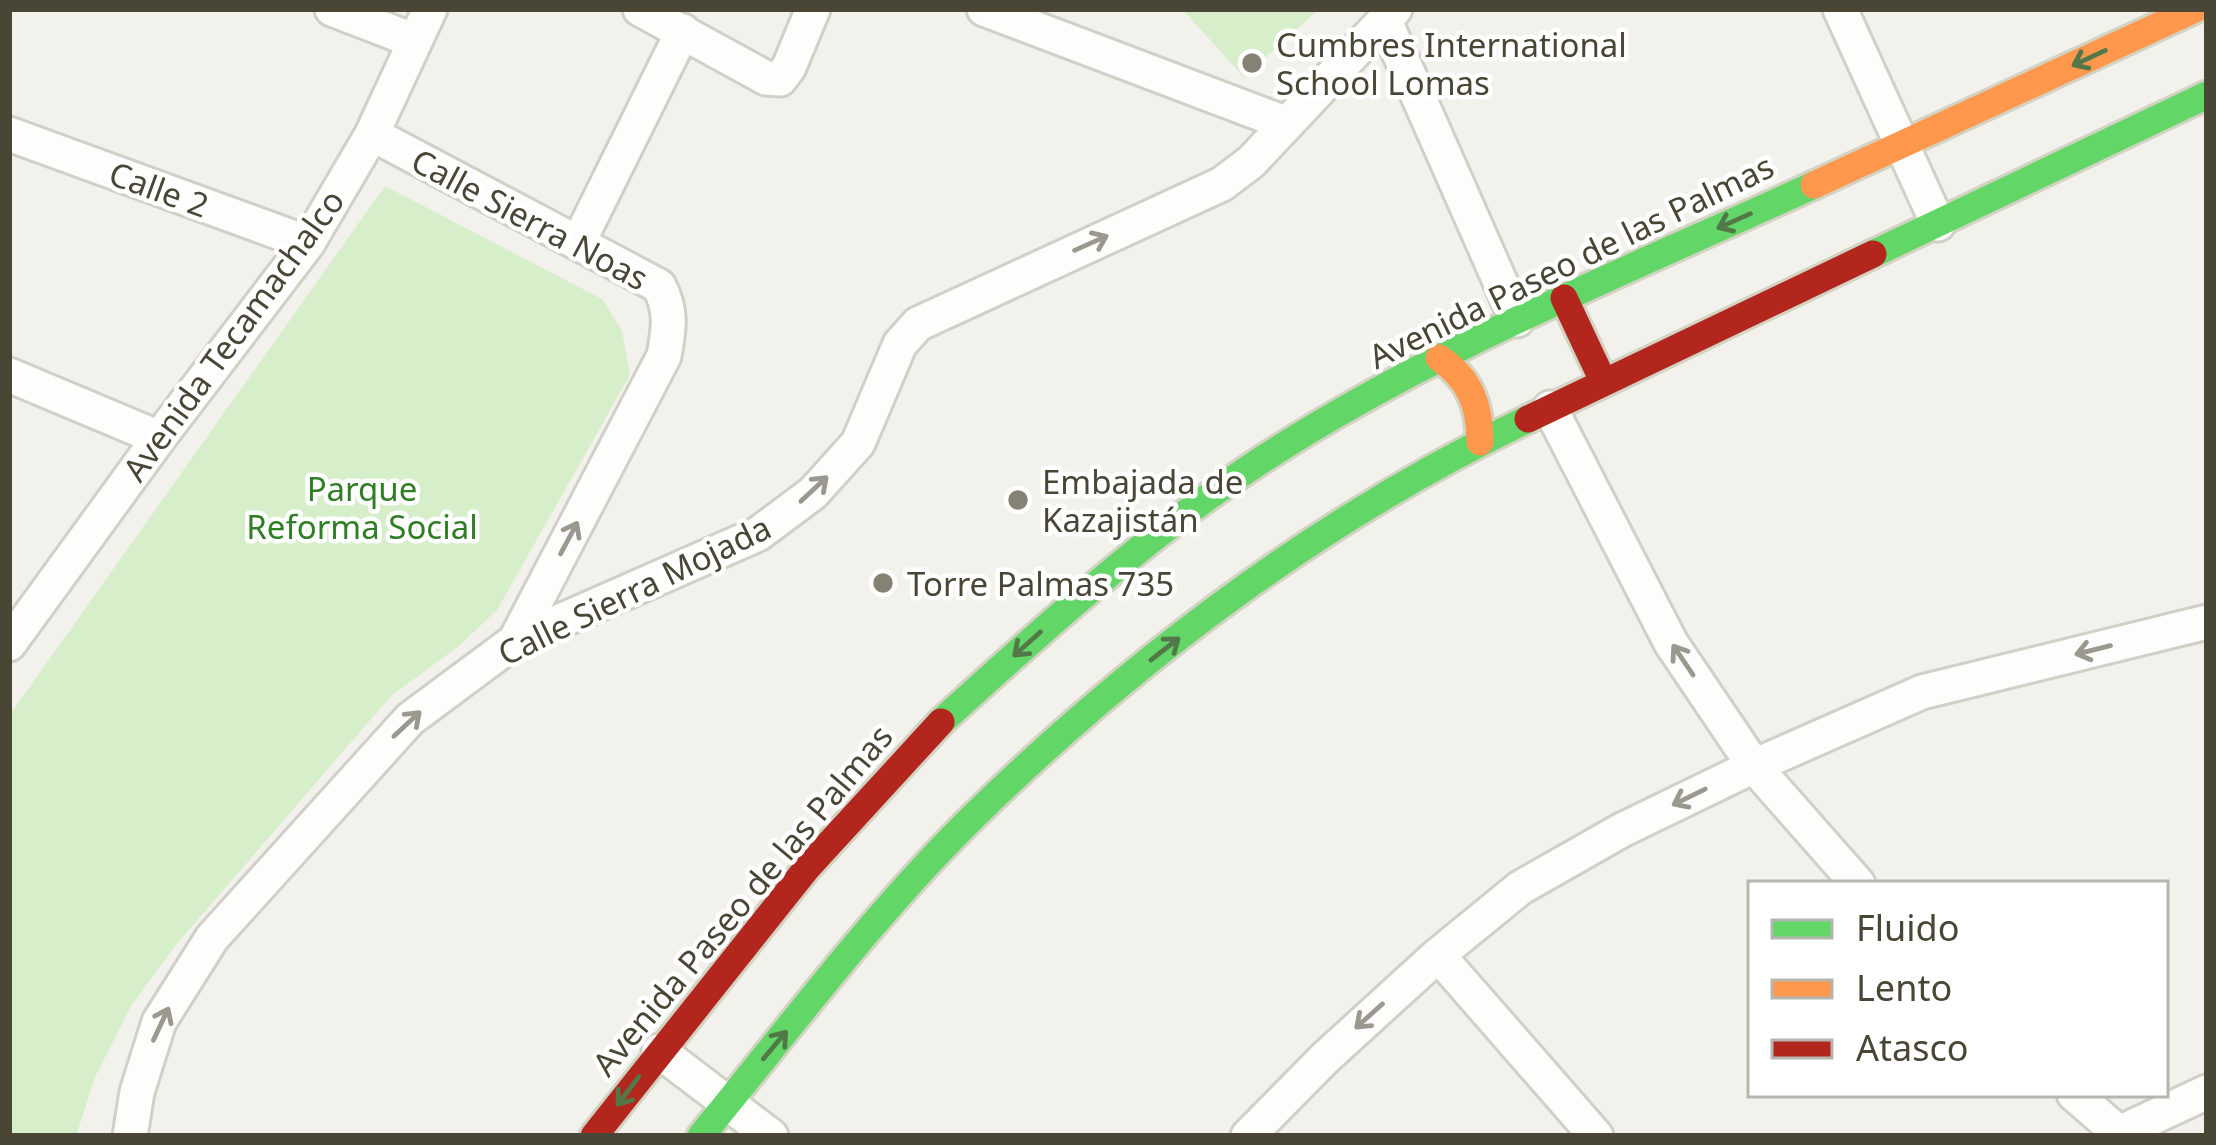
<svg xmlns="http://www.w3.org/2000/svg" width="2216" height="1145" viewBox="0 0 2216 1145" font-family="'Noto Sans',sans-serif">
<style>
.park{fill:#d6eec9}
.lines{fill:none;stroke-linecap:round;stroke-linejoin:round}
.street-casing{stroke:#d0cfc8;stroke-width:39}
.fast-casing{stroke:#d3d3c3;stroke-width:33}
.slow-casing{stroke:#d3d3c3;stroke-width:33}
.jam-casing{stroke:#d3d3c3;stroke-width:33}
.street{stroke:#fdfdfc;stroke-width:33}
.fast{stroke:#63d668;stroke-width:27}
.slow{stroke:#ff974d;stroke-width:27}
.jam{stroke:#b3261e;stroke-width:27}
.oneway{stroke:#527848}
.oneway2{stroke:#9a988f}
.poi-dot{fill:#848275;stroke:#fff;stroke-width:4.5}
.labels{text-anchor:middle;dominant-baseline:central;stroke-width:9;stroke-linejoin:round;paint-order:stroke}
.poi-label{font-size:33px;fill:#494636;stroke:#fff;text-anchor:start}
.street-label{font-size:33px;fill:#494636;stroke:#fff}
.park-label{font-size:33px;fill:#2f7e25;stroke:#fff}
</style>
<rect width="100%" height="100%" fill="#f2f1eb"/>
<path class="park" d="M1182 9H1319L1244 77Z
M385 186 602 299 622 331 630 375 497 610 459 646 391 696 175 946 131 1006 95 1077 76 1136H9V716Z"/>
<g class="lines">
<g class="street-casing">
<path id="street" d="M332 9 415 41
M640 9 766 78 780 79 789 67 813 9
M984 9 1285 123
M1840 9 1938 224
M1385 21 1517 320
M9 134 308 243
M372 134 659 286C672 311 669 329 664 356L515 641
M578 243 683 31
M9 375 159 438
M1550 408 1671 643 1754 766 1858 884
M9 644 159 438 308 243 372 134 430 9
M1438 955 1596 1136
M659 1051 771 1136
M2074 1094 2119 1133
M130 1136 137 1092 159 1022 212 938 410 719 515 641 758 534 813 493 858 443 900 344 918 324 1222 184 1251 162 1395 9
M1248 1136 1325 1058 1438 955 1520 888 1622 830 1754 766 1922 692 2207 622
M2113 1136 2207 1092"/>
</g>
<g class="fast-casing">
<path id="fast" d="M1873 254 2207 95
M941 722C1040 632 1140 541 1251 467 1426 351 1625 272 1814 185
M701 1136C789 1029 874 914 974 816 1137 657 1322 518 1528 419"/>
</g>
<g class="slow-casing">
<path id="slow" d="M1814 185 2195 9
M1439 358C1470 379 1480 405 1480 442"/>
</g>
<g class="jam-casing">
<path id="jam" d="M1564 298 1603 381
M1528 419 1873 254
M594 1136 807 868 941 722"/>
</g>
<use href="#street" class="street"/>
<use href="#fast" class="fast"/>
<use href="#slow" class="slow"/>
<use href="#jam" class="jam"/>
</g>
<defs><path id="oneway-shaft" d="M-6 0H5M1.5-3L5.5 0L1.5 3" fill="none" stroke-width="1.6" stroke-linecap="round" stroke-linejoin="round" transform="scale(3)"/></defs>
<g class="oneway">
<use href="#oneway-shaft" transform="translate(2089 58) rotate(155)"/>
<use href="#oneway-shaft" transform="translate(1734 221) rotate(156)"/>
<use href="#oneway-shaft" transform="translate(1027 644) rotate(138)"/>
<use href="#oneway-shaft" transform="translate(1165 649) rotate(-38)"/>
<use href="#oneway-shaft" transform="translate(775 1045) rotate(-50)"/>
<use href="#oneway-shaft" transform="translate(628 1091) rotate(127)"/>
</g>
<g class="oneway2">
<use href="#oneway-shaft" transform="translate(1091 243) rotate(-24)"/>
<use href="#oneway-shaft" transform="translate(814 489) rotate(-43)"/>
<use href="#oneway-shaft" transform="translate(569 538) rotate(-62)"/>
<use href="#oneway-shaft" transform="translate(2093 650) rotate(166)"/>
<use href="#oneway-shaft" transform="translate(1683 660) rotate(-124)"/>
<use href="#oneway-shaft" transform="translate(407 724) rotate(-43)"/>
<use href="#oneway-shaft" transform="translate(1689 797) rotate(154)"/>
<use href="#oneway-shaft" transform="translate(1369 1016) rotate(138)"/>
<use href="#oneway-shaft" transform="translate(161 1024) rotate(-65)"/>
</g>
<g class="poi-dot">
<circle cx="1252" cy="63" r="12"/>
<circle cx="1018" cy="500" r="12"/>
<circle cx="883" cy="583" r="12"/>
</g>
<g class="labels">
<g class="poi-label">
<text x="1276" y="44">Cumbres International<tspan x="1276" dy="38">School Lomas</tspan></text>
<text x="1042" y="481">Embajada de<tspan x="1042" dy="38">Kazajistán</tspan></text>
<text x="907" y="583">Torre Palmas 735</text>
</g>
<g class="street-label">
<text transform="translate(159 189) rotate(20)">Calle 2</text>
<text transform="translate(530 219) rotate(28)">Calle Sierra Noas</text>
<text transform="translate(1571 261) rotate(-26)">Avenida Paseo de las Palmas</text>
<text transform="translate(233 335) rotate(-54)">Avenida Tecamachalco</text>
<text transform="translate(634 590) rotate(-26)">Calle Sierra Mojada</text>
<text transform="translate(742 900) rotate(-50)">Avenida Paseo de las Palmas</text>
</g>
<g class="park-label">
<text x="362" y="488">Parque<tspan x="362" dy="38">Reforma Social</tspan></text>
</g>
</g>
<rect width="2216" height="1145" fill="none" stroke="#494636" stroke-width="24"/>
<rect x="1748" y="881" width="420" height="216" fill="#ffffff" stroke="#b6b5af" stroke-width="3"/>
<rect x="1772" y="920" width="60" height="18" fill="#63d668" stroke="#b6b5af" stroke-width="3"/>
<text x="1856" y="941" font-size="36" fill="#494636">Fluido</text>
<rect x="1772" y="980" width="60" height="18" fill="#ff974d" stroke="#b6b5af" stroke-width="3"/>
<text x="1856" y="1001" font-size="36" fill="#494636">Lento</text>
<rect x="1772" y="1040" width="60" height="18" fill="#b3261e" stroke="#b6b5af" stroke-width="3"/>
<text x="1856" y="1061" font-size="36" fill="#494636">Atasco</text>
</svg>
